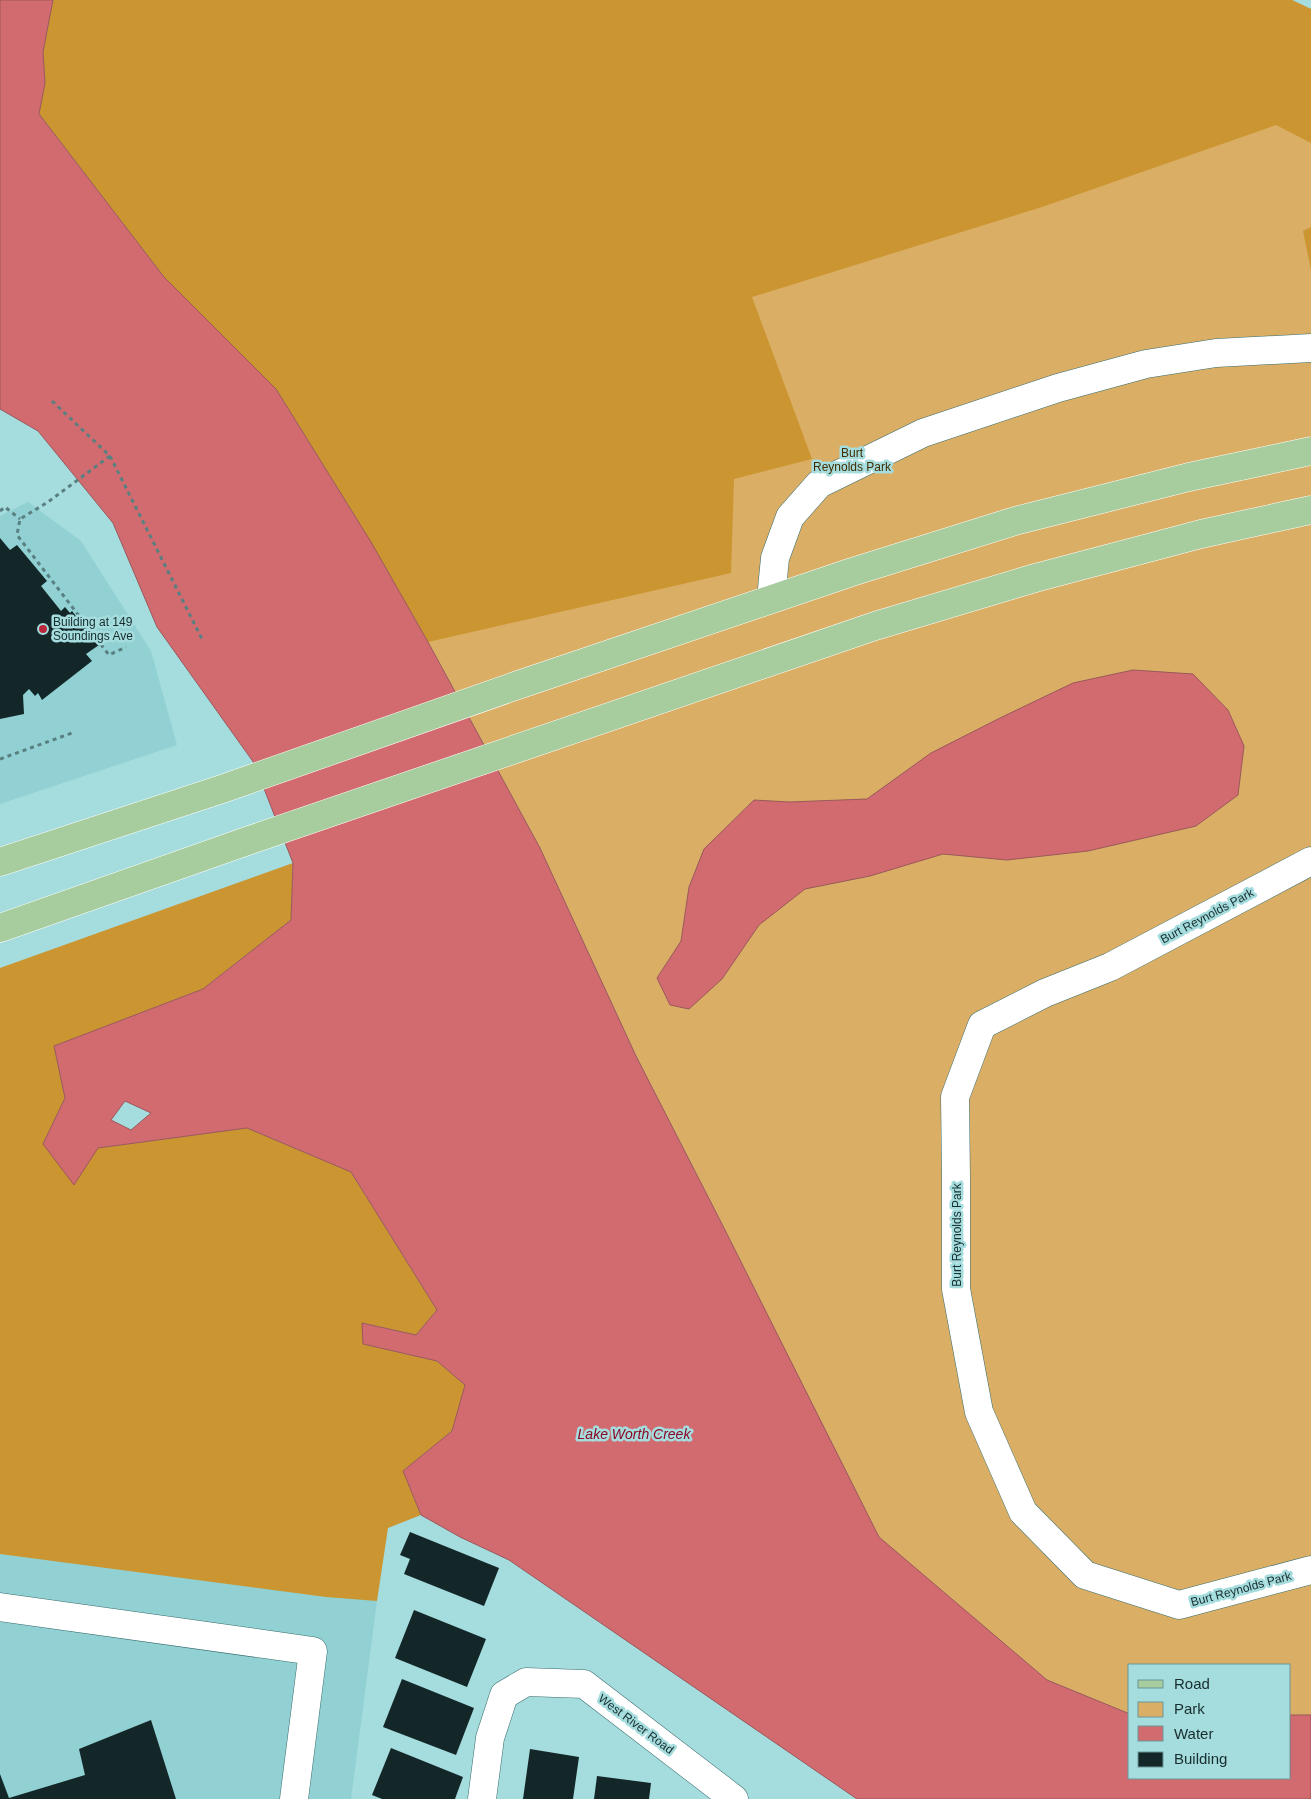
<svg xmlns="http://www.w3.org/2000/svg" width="1311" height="1799" viewBox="0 0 1311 1799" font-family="Arial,sans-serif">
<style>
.built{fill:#91d1d3}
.green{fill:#daae64}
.forest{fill:#cb9531}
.water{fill:#d26b6f;stroke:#9a585c;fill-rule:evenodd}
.building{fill:#142728}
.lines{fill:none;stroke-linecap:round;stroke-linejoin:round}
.minor-casing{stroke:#396d6f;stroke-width:29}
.major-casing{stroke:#fff;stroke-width:29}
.path{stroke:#597f80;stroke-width:3;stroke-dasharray:4 4;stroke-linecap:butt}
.minor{stroke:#fff;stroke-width:28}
.major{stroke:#a7cc9d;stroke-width:28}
.poi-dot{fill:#b9273c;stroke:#a5dcde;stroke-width:2}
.labels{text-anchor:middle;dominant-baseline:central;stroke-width:5;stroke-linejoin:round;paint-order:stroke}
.park-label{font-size:12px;fill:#422d02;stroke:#a5dcde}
.poi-label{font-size:12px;fill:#172d2e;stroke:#a5dcde;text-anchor:start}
.street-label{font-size:12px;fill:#172d2e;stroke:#a5dcde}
.water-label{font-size:14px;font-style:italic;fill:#8c0725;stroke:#a5dcde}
</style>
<rect width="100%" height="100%" fill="#a5dcde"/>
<path class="built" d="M28 502 81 541 151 651 177 745 0 804V516Z
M0 1552 377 1601 351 1799H0Z"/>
<path class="green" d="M53 0H1292L1311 9V1715H1290V1665H1130V1714L1047 1680 879 1538 723 1226 636 1056 540 848 428 642Z"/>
<path class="forest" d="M53 0H1292L1311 9V143L1276 125 1042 207 752 297 812 459 734 479 731 573 428 642 371 542 276 389 164 277 39 114 45 83 43 52Z
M1311 227V270L1303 231Z
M293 863 291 920 203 989 54 1046 65 1098 43 1144 98 1148 247 1128 351 1172 437 1310 416 1335 363 1323V1344L437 1361 465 1385 452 1431 403 1471 421 1515 388 1528 377 1601 326 1597 0 1554V968Z"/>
<path class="water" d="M0 0H53L43 52 45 83 39 114 164 277 276 389 371 542 428 642 540 848 636 1056 723 1226 879 1537 1047 1680 1130 1714V1778H1290V1715H1311V1799H857L509 1560 460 1537 421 1515 403 1471 452 1431 465 1385 437 1361 363 1344 362 1323 416 1335 437 1310 351 1172 247 1128 98 1148 74 1185 43 1144 65 1098 54 1046 203 989 291 920 293 863 254 763 157 627 113 523 38 431 0 409ZM125 1101 151 1113 131 1130 111 1120Z
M1133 670 1193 674 1228 710 1244 746 1238 795 1196 826 1088 851 1007 860 943 854 870 876 805 889 759 925 722 979 689 1009 670 1005 657 978 681 941 689 887 704 849 754 800 789 802 867 799 931 753 1000 718 1073 683Z"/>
<path class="building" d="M0 538 10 550 17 545 47 581 41 586 61 611 65 607 70 613 72 611 99 645 86 654 92 661 42 700 38 693 35 696 29 689 23 695 24 714 0 719Z
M410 1532 499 1568 484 1606 404 1574 410 1559 400 1555Z
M414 1610 486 1639 467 1687 395 1658Z
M402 1679 474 1708 456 1755 383 1727Z
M151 1720 176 1799H0V1774L9 1798 85 1775 79 1749Z
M391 1748 463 1777 455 1799H382L372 1795Z
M530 1749 579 1757 573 1799H523Z
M597 1776 651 1783 649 1799H594Z"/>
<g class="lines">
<g class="minor-casing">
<path id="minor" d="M771 599 775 558 790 517 819 484 923 433 1058 388 1146 364 1216 353 1311 348
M1311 861 1110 967 1045 993 982 1025 955 1097 956 1177V1289L979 1412 1023 1512 1085 1575 1179 1605 1311 1570
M0 1607 313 1651 294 1799
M482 1799 490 1738 504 1695 526 1682 584 1684 734 1799"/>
</g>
<g class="major-casing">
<path id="major" d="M0 862 222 789 515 686 852 572 1015 521 1189 477 1311 451
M0 928 250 840 875 626 1035 578 1201 534 1311 510"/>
</g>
<path class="path" d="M52 401 110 456 203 641
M110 456 48 502 20 519 17 535 109 655 126 647
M0 511 5 507 20 519
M0 759 72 733"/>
<use href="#minor" class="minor"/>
<use href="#major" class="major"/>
</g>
<circle class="poi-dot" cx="43" cy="629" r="5"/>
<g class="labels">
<g class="park-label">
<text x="852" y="453">Burt<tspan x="852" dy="14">Reynolds Park</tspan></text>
</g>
<g class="poi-label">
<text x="53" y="622">Building at 149<tspan x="53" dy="14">Soundings Ave</tspan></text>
</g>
<g class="street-label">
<text transform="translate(1207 916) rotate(-28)">Burt Reynolds Park</text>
<text transform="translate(957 1235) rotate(-90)">Burt Reynolds Park</text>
<text transform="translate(1241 1589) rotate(-15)">Burt Reynolds Park</text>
<text transform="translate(636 1724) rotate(37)">West River Road</text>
</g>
<g class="water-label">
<text x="634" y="1434">Lake Worth Creek</text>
</g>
</g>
<rect x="1128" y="1664" width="162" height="115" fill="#a5dcde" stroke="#6c9698"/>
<rect x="1138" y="1680" width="25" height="8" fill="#a7cc9d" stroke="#6c9698"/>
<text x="1174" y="1689" font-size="15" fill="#172d2e">Road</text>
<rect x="1138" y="1702" width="25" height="15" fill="#daae64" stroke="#6c9698"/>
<text x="1174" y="1714" font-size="15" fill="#172d2e">Park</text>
<rect x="1138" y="1726" width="25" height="15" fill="#d26b6f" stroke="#6c9698"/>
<text x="1174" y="1739" font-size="15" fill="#172d2e">Water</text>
<rect x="1138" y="1752" width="25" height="15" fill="#142728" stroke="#6c9698"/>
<text x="1174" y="1764" font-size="15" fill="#172d2e">Building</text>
</svg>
